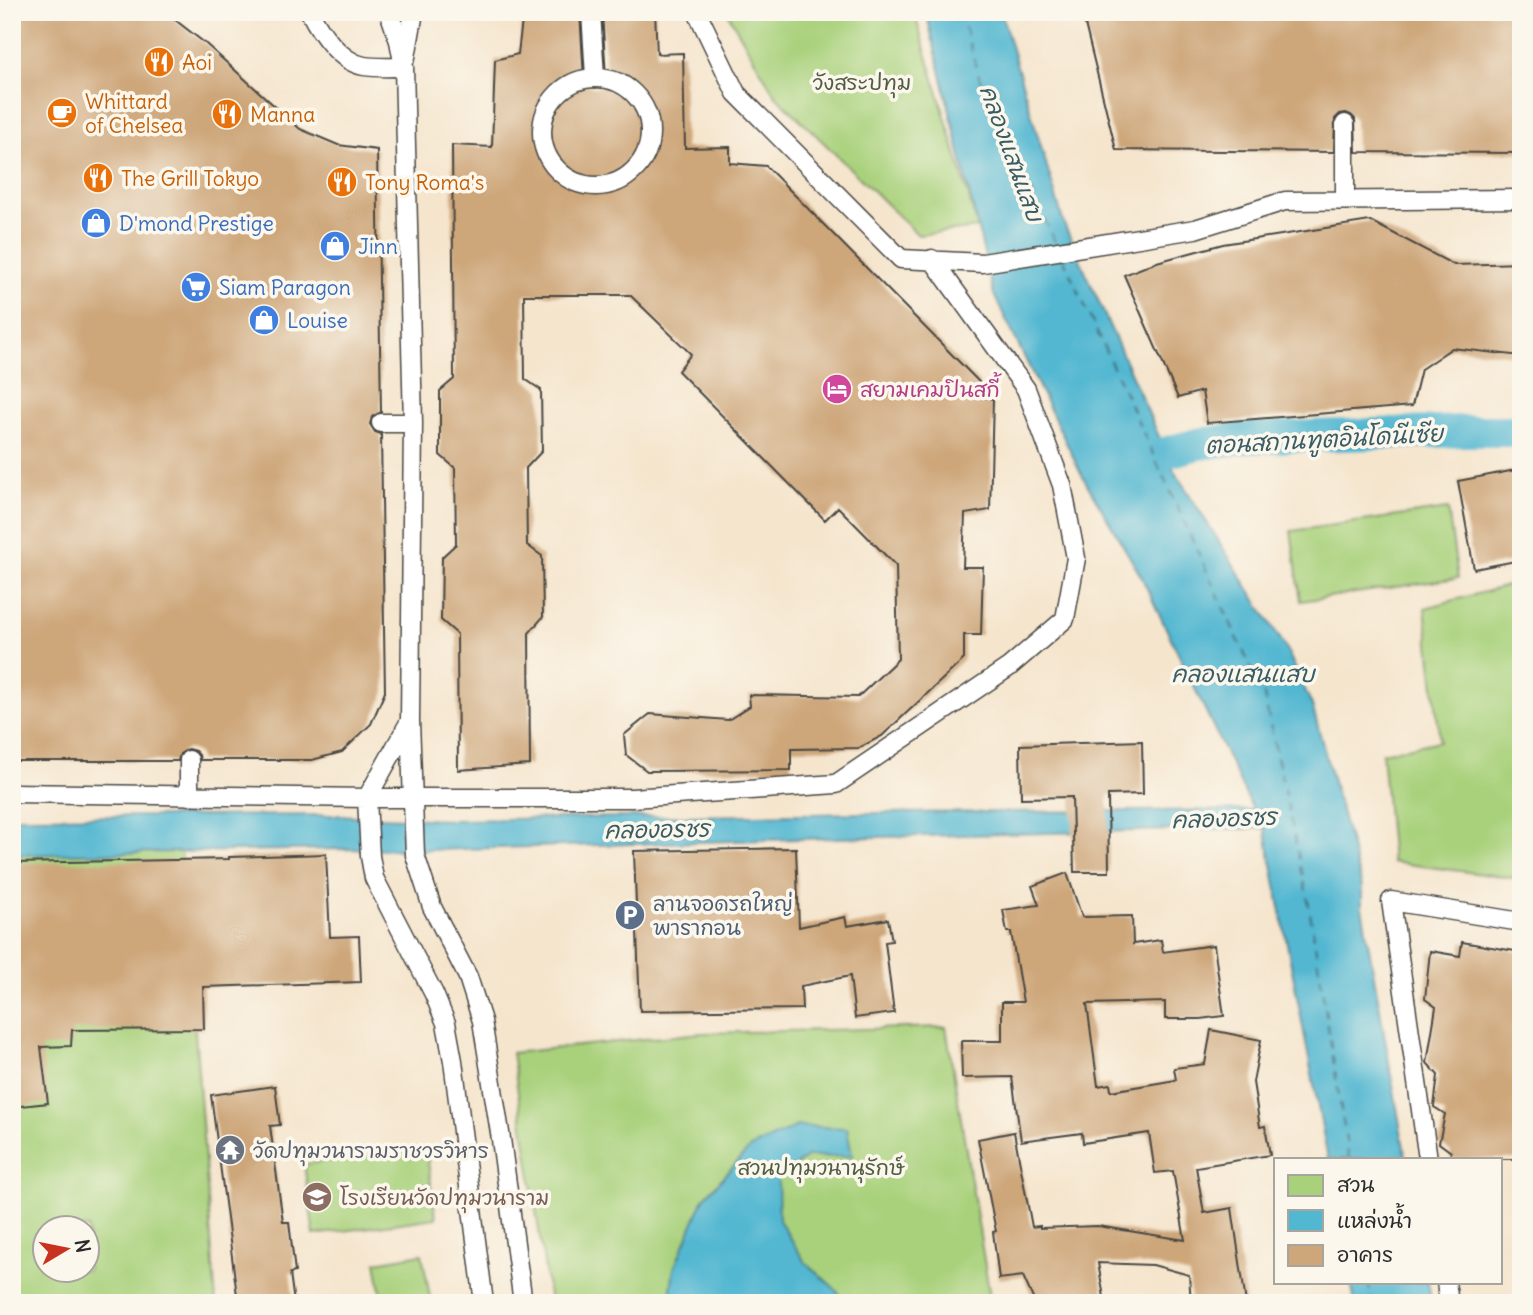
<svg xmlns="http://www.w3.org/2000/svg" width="1533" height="1315" viewBox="0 0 1533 1315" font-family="Delius,'Playpen Sans Thai',sans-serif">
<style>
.green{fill:#a9d17c;stroke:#6a7e54;stroke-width:2;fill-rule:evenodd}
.water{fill:#52b7d1;stroke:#3e717e;stroke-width:2}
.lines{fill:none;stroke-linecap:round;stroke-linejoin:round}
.canal{stroke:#52b7d1;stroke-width:32}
.ferry{stroke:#395c65;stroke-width:2;stroke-dasharray:9 7;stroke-linecap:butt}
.building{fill:#cda679}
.service-casing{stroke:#494743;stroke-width:21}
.service{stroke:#fff;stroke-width:18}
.labels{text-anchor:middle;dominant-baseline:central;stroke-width:7;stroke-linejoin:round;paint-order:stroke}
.food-label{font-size:21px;fill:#c56008;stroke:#fbf7ec;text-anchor:start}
.park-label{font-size:21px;fill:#515d43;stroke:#fbf7ec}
.shop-label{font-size:21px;fill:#366cbe;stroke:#fbf7ec;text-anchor:start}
.hotel-label{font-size:21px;fill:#b23c85;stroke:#fbf7ec;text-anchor:start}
.service-label{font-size:21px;fill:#4e5e75;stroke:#fbf7ec;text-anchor:start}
.worship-label{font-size:21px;fill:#5b616d;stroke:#fbf7ec;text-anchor:start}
.education-label{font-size:21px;fill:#785e54;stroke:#fbf7ec;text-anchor:start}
.water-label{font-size:23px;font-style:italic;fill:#395c65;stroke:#fbf7ec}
</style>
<rect width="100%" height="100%" fill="#fbf7ec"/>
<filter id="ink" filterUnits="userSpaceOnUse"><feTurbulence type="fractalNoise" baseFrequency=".0143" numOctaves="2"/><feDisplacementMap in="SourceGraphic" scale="14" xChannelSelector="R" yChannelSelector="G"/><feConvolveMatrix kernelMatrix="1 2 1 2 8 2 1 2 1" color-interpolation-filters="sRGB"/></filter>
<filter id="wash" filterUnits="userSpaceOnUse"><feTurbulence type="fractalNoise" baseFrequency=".00686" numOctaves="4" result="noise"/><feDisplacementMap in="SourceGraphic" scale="28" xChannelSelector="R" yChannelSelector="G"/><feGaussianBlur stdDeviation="1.57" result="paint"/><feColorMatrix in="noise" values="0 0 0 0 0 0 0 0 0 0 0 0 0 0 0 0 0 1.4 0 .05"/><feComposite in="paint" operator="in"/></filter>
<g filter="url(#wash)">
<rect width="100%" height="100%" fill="#f5e5cd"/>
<path class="green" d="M727 12H914L978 228 918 235 775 95Z
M1448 509 1458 578 1301 601 1291 531Z
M1521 582V879L1392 862 1382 753 1440 741 1425 608Z
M181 851 216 1303H12V855ZM46 1228H88V1270H46Z
M946 1027 991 1303H550L512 1053 701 1033Z
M426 1148 436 1218 314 1235 304 1164Z
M422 1254 431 1303H383L376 1262Z"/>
<path class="water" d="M926 12H1001L1064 224 1174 470 1286 648 1312 705 1362 887V907L1406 1159H1328L1265 828 797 839 431 850 338 849 12 855V817L334 815 451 820 867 813 1253 810 1142 578 1083 477 994 295Z
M797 1126 847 1128 852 1156 807 1157 778 1179 779 1220 805 1262 833 1287 847 1303H669L674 1268 704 1198 750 1148Z
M1351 1282H1428L1432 1303H1355Z"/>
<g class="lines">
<path class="canal" d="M1130 462 1198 444 1250 438 1466 431H1521"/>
<path class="ferry" d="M960 12 979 76 1056 244
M1063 258 1264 696 1308 900 1349 1159
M1368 1282 1372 1303"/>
</g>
<g id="blocks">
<path class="building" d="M12 12H165L206 44 300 129 338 145 377 150 381 412 372 417 370 424 375 432 381 434 385 692 371 724 342 752 312 760H200L199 755 195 751 188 749 180 754 178 761H12Z
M523 12H580L584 78 586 84 595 88 602 86 606 77 602 12H655L657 54 683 53 685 148 730 147V163L766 166 979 382V396L993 399 990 510 965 514 963 567H983L981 635H964V659L882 736 859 748 791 749V770L647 771 626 755 624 735 650 714 728 720 750 706 749 695 858 697 898 659 896 566 838 507 825 520 678 371 691 354 630 295H524L525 379 541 390 542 451 526 468 527 545 542 556 543 617 529 633 530 765 458 770 457 634 441 620 442 557 456 544 455 468 440 455V391L454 379 452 145 492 147 495 60 518 54Z
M1082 12H1521V153L1356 152 1355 119 1351 115 1346 113 1340 114 1335 119 1334 152 1116 150Z
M1370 221 1454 265 1521 263V356L1452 348 1421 369 1412 406 1207 423 1202 391 1178 398 1124 275 1157 262 1223 244Z
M1521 469V560L1474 569 1458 481Z
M1142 741 1143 794 1108 795 1109 872H1074L1072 797 1021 798 1020 745Z
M796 848 799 927 845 917 847 926 888 919 892 941 885 942 894 1013 855 1018 850 976 801 986 802 1009 640 1011 634 851Z
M326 854 330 937 359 936 361 982 203 987 204 1029 72 1030 71 1046 41 1047 48 1103 12 1107V863L229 859V857Z
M1067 873 1082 917 1132 916 1133 944 1161 940 1163 952 1214 945 1217 967 1224 1016 1200 1019H1165V1002L1087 1004 1098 1086 1110 1084 1111 1091 1176 1080 1174 1068 1205 1064 1211 1030 1261 1040 1253 1082 1260 1127 1265 1126 1270 1155 1196 1167 1204 1213 1232 1208 1246 1303H1191L1189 1275 1153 1265 1098 1263 1105 1303H1035L1023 1276 999 1279 993 1232 996 1231 978 1139 1014 1132 1032 1227 1040 1226V1228L1098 1226 1185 1240 1173 1171 1155 1173 1149 1133 1083 1143 1082 1133 1021 1141 1012 1077 962 1078 961 1041H1002V1002H1023L1011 932H1007L1003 910 1039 905 1032 886Z
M1462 942 1521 952V1159H1450L1451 1152 1439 1143 1445 1114 1434 1107 1438 1075 1427 1063 1436 1007 1425 999 1430 951 1460 956Z
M275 1086 280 1125 270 1126 283 1222H289L295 1272 290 1273 294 1303H238L211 1095Z"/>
</g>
</g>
<g filter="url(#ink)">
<use href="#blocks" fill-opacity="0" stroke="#494743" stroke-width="2"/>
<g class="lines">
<g class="service-casing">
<path id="service" d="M310 12C320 32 340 62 364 66 377 68 391 67 404 67
M389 12 399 41 404 67 413 423 410 721 415 855 432 907 468 977 482 1021 501 1139 523 1303
M591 12 595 77
M697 12 736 93 901 259 983 263 1195 229 1285 201 1521 199
M406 57 414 12
M542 132a54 54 0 1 1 108 0a54 54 0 1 1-108 0Z
M1345 200V124
M381 423H413
M410 721 367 798 370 856 374 878 434 994 446 1023 453 1061 484 1303
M12 793 367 798H632L836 784 1009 667 1065 619 1076 558 1062 485 1026 389 932 259
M189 796V760
M1428 1159 1391 901 1521 922
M1446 1282 1449 1303"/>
</g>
<use href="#service" class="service"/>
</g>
</g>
<defs>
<g id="restaurant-disc" transform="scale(1.575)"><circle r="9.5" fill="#e8710a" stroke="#fbf7ec"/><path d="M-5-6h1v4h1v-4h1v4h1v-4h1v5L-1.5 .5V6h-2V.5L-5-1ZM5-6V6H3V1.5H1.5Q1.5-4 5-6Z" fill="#fff"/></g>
<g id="cafe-disc" transform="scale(1.575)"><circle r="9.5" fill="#e8710a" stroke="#fbf7ec"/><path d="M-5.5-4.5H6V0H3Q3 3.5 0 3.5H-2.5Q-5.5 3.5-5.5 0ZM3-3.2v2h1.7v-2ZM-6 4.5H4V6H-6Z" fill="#fff"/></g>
<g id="shop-disc" transform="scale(1.575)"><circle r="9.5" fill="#3f7fe0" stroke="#fbf7ec"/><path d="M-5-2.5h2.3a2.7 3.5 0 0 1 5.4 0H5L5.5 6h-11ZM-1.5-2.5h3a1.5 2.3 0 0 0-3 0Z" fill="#fff"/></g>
<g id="supermarket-disc" transform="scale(1.575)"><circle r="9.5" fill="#3f7fe0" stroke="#fbf7ec"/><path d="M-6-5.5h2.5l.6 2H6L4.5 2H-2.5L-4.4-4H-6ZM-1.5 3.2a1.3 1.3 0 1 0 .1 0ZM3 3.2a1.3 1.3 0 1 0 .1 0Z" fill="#fff"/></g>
<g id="hotel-disc" transform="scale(1.575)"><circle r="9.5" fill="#d1479c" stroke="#fbf7ec"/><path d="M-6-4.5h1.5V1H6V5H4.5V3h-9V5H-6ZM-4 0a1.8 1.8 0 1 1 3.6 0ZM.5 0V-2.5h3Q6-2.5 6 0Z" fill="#fff"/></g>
<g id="parking-disc" transform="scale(1.575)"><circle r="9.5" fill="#5c6f8a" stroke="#fbf7ec"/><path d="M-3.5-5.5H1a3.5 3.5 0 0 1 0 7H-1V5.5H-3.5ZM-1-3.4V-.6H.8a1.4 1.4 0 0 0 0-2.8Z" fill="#fff"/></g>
<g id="temple-disc" transform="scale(1.575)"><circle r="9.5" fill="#6b7280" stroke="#fbf7ec"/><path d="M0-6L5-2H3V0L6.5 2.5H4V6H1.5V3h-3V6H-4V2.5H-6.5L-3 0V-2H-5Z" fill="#fff"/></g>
<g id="school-disc" transform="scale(1.575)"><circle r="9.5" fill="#8d6e63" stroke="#fbf7ec"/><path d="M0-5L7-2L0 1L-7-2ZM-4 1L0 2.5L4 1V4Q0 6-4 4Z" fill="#fff"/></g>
</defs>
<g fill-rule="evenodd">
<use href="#restaurant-disc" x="159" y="62"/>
<use href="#cafe-disc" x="62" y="113"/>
<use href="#restaurant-disc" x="227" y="114"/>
<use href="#restaurant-disc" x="98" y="178"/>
<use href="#restaurant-disc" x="342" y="182"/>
<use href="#shop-disc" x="96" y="223"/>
<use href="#shop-disc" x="335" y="246"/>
<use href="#supermarket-disc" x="196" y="287"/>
<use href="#shop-disc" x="264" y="320"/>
<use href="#hotel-disc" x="837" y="389"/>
<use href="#parking-disc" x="630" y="915"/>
<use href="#temple-disc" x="230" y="1150"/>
<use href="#school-disc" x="317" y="1197"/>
</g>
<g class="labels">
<g class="food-label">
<text x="182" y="62">Aoi</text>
<text x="85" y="101">Whittard<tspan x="85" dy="24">of Chelsea</tspan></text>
<text x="250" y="114">Manna</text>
<text x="121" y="178">The Grill Tokyo</text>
<text x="365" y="182">Tony Roma's</text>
</g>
<g class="park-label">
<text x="862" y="82">วังสระปทุม</text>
<text x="821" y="1167">สวนปทุมวนานุรักษ์</text>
</g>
<g class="shop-label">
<text x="119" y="223">D'mond Prestige</text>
<text x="358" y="246">Jinn</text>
<text x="219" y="287">Siam Paragon</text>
<text x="287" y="320">Louise</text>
</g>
<g class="hotel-label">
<text x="860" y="389">สยามเคมปินสกี้</text>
</g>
<g class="service-label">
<text x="653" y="903">ลานจอดรถใหญ่<tspan x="653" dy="24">พารากอน</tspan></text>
</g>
<g class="worship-label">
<text x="253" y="1150">วัดปทุมวนารามราชวรวิหาร</text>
</g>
<g class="education-label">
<text x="340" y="1197">โรงเรียนวัดปทุมวนาราม</text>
</g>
<g class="water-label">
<text transform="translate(1012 153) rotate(70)">คลองแสนแสบ</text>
<text transform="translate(1324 439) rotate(-3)">ตอนสถานทูตอินโดนีเซีย</text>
<text x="1243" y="673">คลองแสนแสบ</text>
<text transform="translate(1224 818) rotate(-2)">คลองอรชร</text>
<text transform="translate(657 829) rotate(-1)">คลองอรชร</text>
</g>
</g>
<rect width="1533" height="1315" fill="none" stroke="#fbf7ec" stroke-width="42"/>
<rect x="1274" y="1158" width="228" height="126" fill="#fbf7ec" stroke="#a8a59f" stroke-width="2"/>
<rect x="1288" y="1175" width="35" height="21" fill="#a9d17c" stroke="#a8a59f" stroke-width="2"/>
<text x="1337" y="1192" font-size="21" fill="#2b2b2b">สวน</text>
<rect x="1288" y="1210" width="35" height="21" fill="#52b7d1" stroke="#a8a59f" stroke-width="2"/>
<text x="1337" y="1228" font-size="21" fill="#2b2b2b">แหล่งน้ำ</text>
<rect x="1288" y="1245" width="35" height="21" fill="#cda679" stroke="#a8a59f" stroke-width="2"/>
<text x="1337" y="1262" font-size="21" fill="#2b2b2b">อาคาร</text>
<g transform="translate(66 1249) rotate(80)"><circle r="33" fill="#fbf7ec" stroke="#a8a59f" stroke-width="2"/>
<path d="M0-5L12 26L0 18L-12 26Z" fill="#c8321e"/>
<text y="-10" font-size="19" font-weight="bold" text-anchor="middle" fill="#2b2b2b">N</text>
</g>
</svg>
